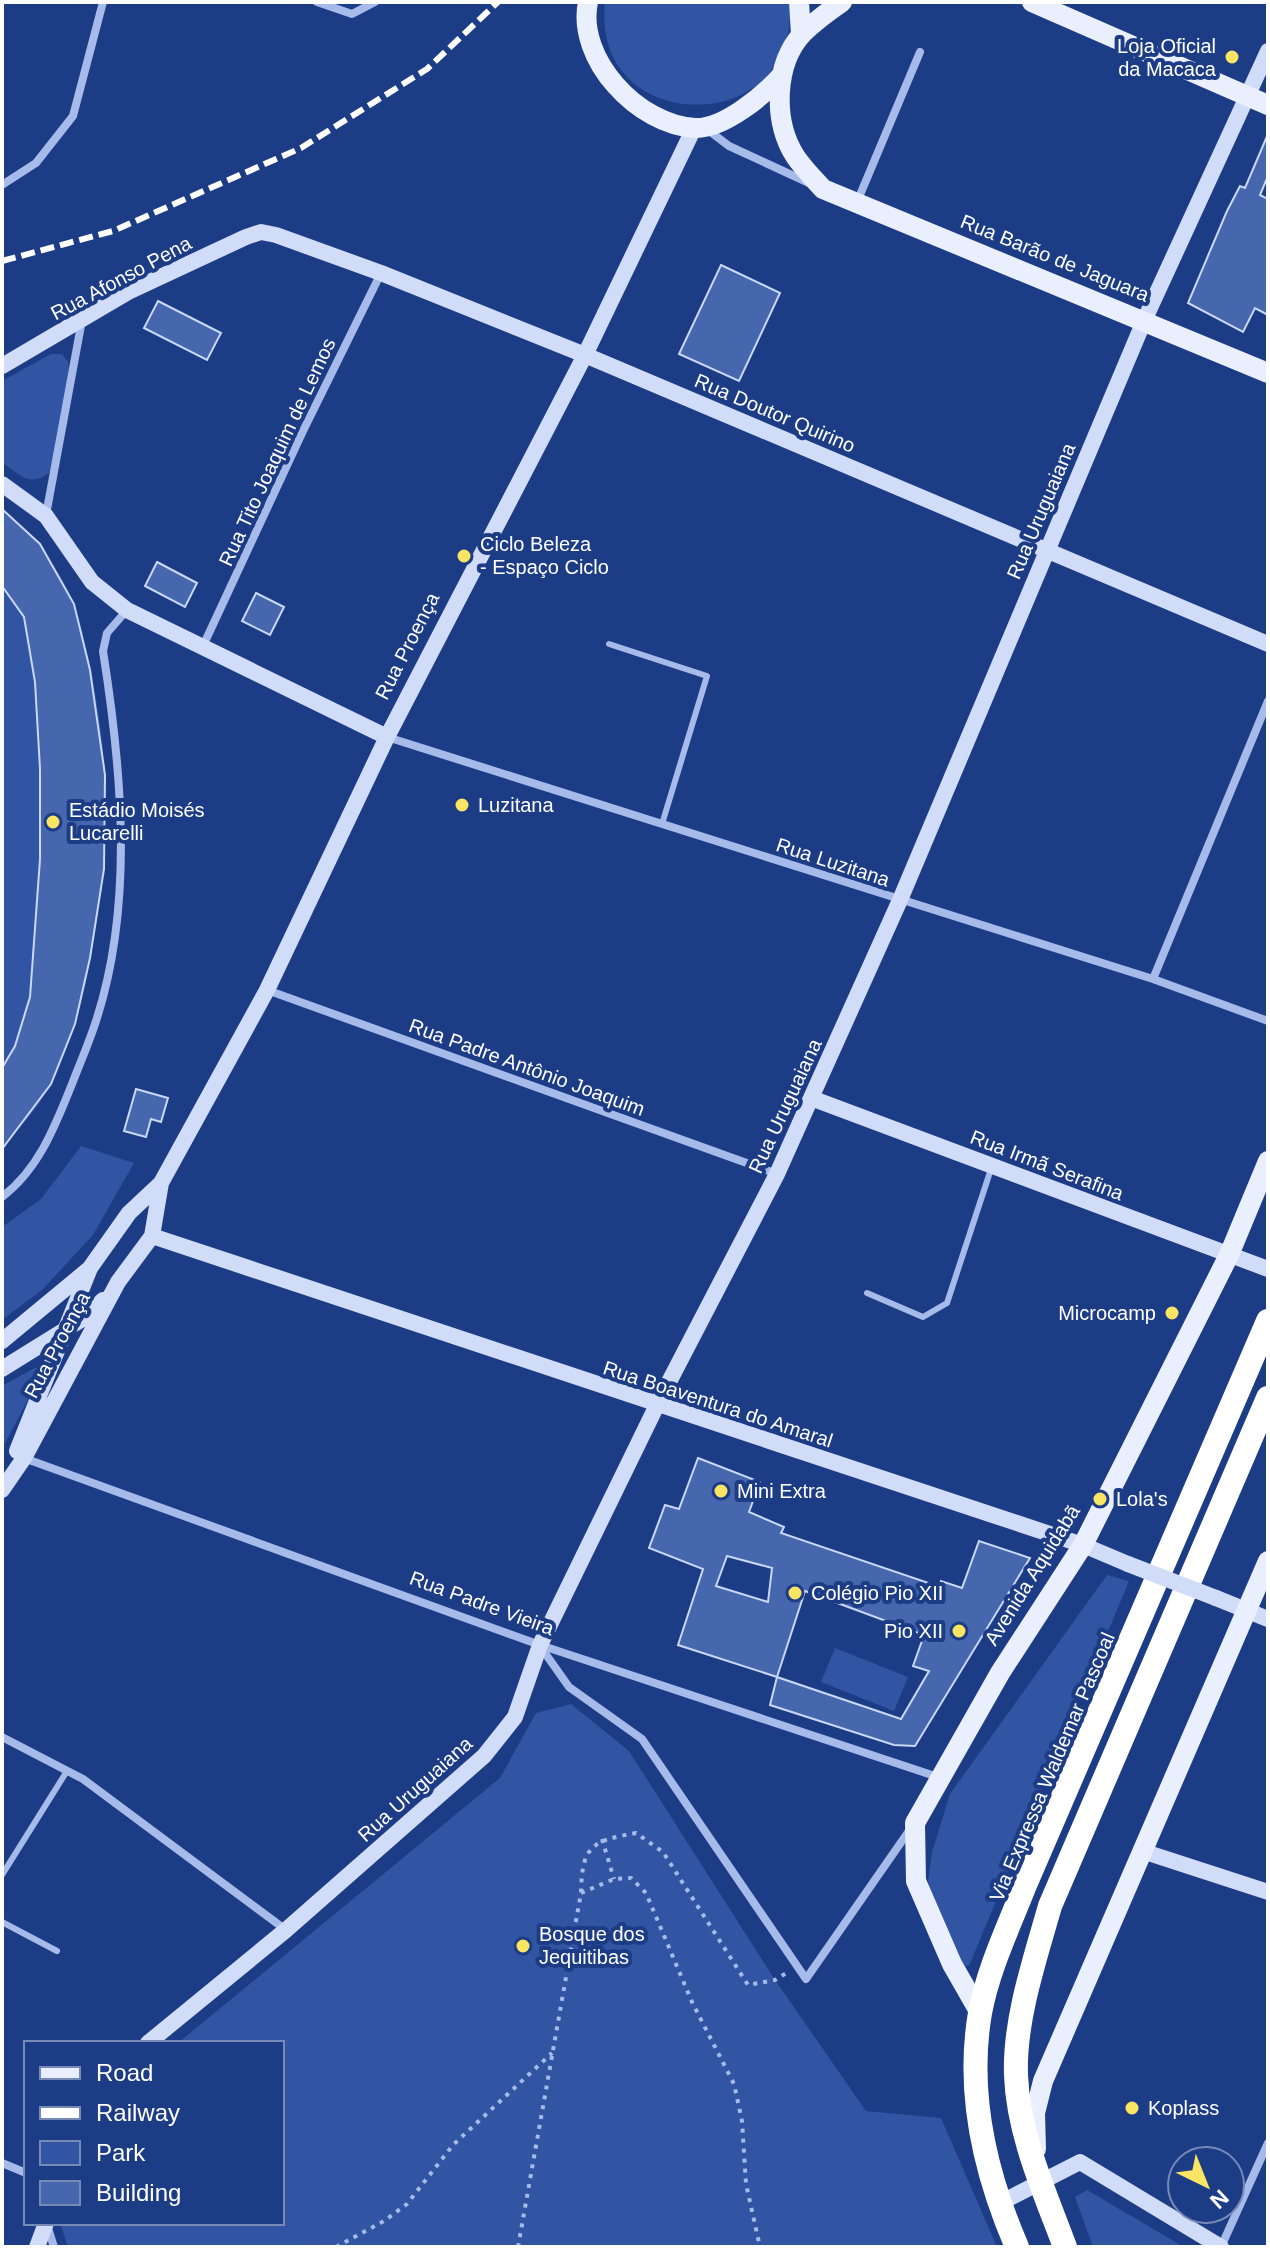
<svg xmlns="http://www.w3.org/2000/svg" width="1270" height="2249" viewBox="0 0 1270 2249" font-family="Arial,sans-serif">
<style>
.green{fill:#3154a3}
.building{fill:#4666ae;stroke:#cad8f8;stroke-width:2;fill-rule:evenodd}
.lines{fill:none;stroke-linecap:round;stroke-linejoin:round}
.path{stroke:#a6bbea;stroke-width:4;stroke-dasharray:4 6;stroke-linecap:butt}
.lane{stroke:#a6bbea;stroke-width:6}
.street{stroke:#a6bbea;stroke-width:8}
.secondary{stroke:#d1dcf8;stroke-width:16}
.primary{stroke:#eaeffe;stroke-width:20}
.highway{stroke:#fff;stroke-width:24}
.rail{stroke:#fff;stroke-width:6;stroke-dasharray:14 6;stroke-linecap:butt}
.secondary-bridge{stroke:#d1dcf8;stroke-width:16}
.poi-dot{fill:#fae464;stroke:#1d3c86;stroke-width:3}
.labels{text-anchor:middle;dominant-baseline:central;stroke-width:8;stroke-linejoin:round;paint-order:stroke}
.poi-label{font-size:20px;fill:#fff;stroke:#1d3c86;text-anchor:start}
.street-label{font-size:20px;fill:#fff;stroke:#1d3c86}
</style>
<rect width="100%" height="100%" fill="#1d3c86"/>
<path class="green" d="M605 2H789C804 138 590 140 605 2Z
M51 354H62L68 362 69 372 50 472C31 488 19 475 2 462V381Z
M2 509C31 536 60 566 74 605 89 644 104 736 105 778 107 877 91 1082 2 1142Z
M81 1146 134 1163 93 1235 42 1290 2 1320V1227L41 1199Z
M49 1360 2 1449V1386Z
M1107 1575 1129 1581 969 1966 959 1965 933 1906 928 1882 932 1852 950 1794Z
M835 1648 908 1677 894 1711 821 1682Z
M571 1704 629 1751 775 1980 866 2111 941 2118 997 2247H68L60 2223H282V2043H178L500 1778 536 1713Z
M1087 2190 1184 2247H1093L1075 2197Z"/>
<path class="building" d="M1268 134V176L1260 195 1268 199V315L1255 308 1243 332 1188 303 1227 211 1240 186 1245 188Z
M721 265 780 293 739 381 679 354Z
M158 301 221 333 207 360 144 328Z
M2 509 40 544 74 604 90 670 105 775 104 869 90 958 75 1024 51 1084 2 1149V1068L15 1046 30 997 40 859V769L35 682 24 617 2 586Z
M157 562 197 583 185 607 145 586Z
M256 593 284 607 270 635 242 621Z
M136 1089 168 1098 161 1122 151 1119 146 1137 124 1131Z
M698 1458 760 1482 749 1512 784 1527 781 1533 940 1587 941 1581 962 1588 979 1541 1030 1558 915 1746 894 1745 770 1705 777 1677 678 1645 703 1569 649 1548 665 1505 679 1509ZM727 1556 772 1568 768 1602 716 1586ZM805 1591 924 1635 913 1666 929 1671 901 1719 777 1677Z"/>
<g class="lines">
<path class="path" d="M602 1839 614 1879
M581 1893 614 1879 631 1878 646 1893 692 2002 734 2084 742 2121 746 2184 760 2247
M336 2247 384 2221 407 2204 453 2145 552 2053
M518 2247 581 1893C582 1846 591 1841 636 1833L663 1852 748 1985 775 1980 788 1972"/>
<path class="lane" d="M609 644 707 676 662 824
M867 1293 923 1317 947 1303 992 1166
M2 1875 67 1771
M2 1922 57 1951"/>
<path class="street" d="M317 2 352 14 375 2
M708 130 729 146 809 183
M2 185 36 163 73 116 103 2
M857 202 920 52
M46 515 82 320
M203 646 303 431 381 273
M387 737 1153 979 1268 1021
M1153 979 1268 701
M267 990 777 1174
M2 1197C39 1169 55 1126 72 1084 80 1063 89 1043 96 1021 134 905 122 771 103 651L107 633 127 610
M21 1457 540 1645 938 1777
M540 1646 569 1687 642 1739 806 1979 911 1828
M2 1737 83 1779 286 1930
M2 2163 26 2173
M47 2225 54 2247
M1221 2247 1268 2143"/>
<path class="secondary" d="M2 366 128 292 246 237 261 232 276 235 381 273 585 355 1268 644
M2 484 46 516 92 582 127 610 387 737
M811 1098 1268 1269
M152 1236 1083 1545 1128 1564
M2 1341 89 1269
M2 1369 84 1318 103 1300
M17 1451 90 1268 129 1213 161 1183
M2 1490 24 1458 118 1282 152 1236 161 1183 267 990 387 737 585 355 694 128
M1216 1598 1268 1619
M1142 1851 1268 1892
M148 2043 286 1930 484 1756 515 1717 540 1645 657 1405 777 1174 811 1098 900 900 1144 321 1268 51
M998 2204 1080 2162 1221 2247
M37 2247 46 2223"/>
<path class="primary" d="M588 2C576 59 638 125 695 128 724 129 764 95 782 75
M799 2 801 35
M842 2C829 11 814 22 803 33 774 64 773 121 795 156 803 168 814 179 823 189L1268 373
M1032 2 1268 105
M980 2013 952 1964 916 1881 915 1823 1000 1673 1083 1545 1229 1255 1268 1161
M1036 2149 1035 2113 1043 2081 1268 1561"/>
<path class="highway" d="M1017 2247C985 2173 966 2094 980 2013 988 1969 1009 1926 1025 1885L1268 1321
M1065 2247C1045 2193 1018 2134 1016 2075 1014 2020 1035 1959 1050 1906L1268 1398"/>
<path class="rail" d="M2 261 113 231 301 148 427 69 498 2"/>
<path class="secondary-bridge" d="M1128 1564 1216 1598"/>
</g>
<g class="poi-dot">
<circle cx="1232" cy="57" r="8"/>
<circle cx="464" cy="556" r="8"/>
<circle cx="462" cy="805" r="8"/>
<circle cx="53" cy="822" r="8"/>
<circle cx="1172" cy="1313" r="8"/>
<circle cx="721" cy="1491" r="8"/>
<circle cx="1100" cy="1499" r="8"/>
<circle cx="795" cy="1593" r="8"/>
<circle cx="959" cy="1631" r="8"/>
<circle cx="523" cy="1946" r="8"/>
<circle cx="1132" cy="2108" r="8"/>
</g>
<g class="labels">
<g class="poi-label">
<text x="1216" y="46" text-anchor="end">Loja Oficial<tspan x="1216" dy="23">da Macaca</tspan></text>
<text x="480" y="544">Ciclo Beleza<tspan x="480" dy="23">- Espaço Ciclo</tspan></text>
<text x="478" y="805">Luzitana</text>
<text x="69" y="810">Estádio Moisés<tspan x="69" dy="23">Lucarelli</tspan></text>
<text x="1156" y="1313" text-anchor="end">Microcamp</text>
<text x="737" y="1491">Mini Extra</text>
<text x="1116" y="1499">Lola's</text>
<text x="811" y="1593">Colégio Pio XII</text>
<text x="943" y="1631" text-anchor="end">Pio XII</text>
<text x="539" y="1934">Bosque dos<tspan x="539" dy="23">Jequitibas</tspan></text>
<text x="1148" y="2108">Koplass</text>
</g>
<g class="street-label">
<text transform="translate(1055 258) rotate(22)">Rua Barão de Jaguara</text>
<text transform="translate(121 278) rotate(-28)">Rua Afonso Pena</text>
<text transform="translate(775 413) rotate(23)">Rua Doutor Quirino</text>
<text transform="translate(277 452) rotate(-65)">Rua Tito Joaquim de Lemos</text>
<text transform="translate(1041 511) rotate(-67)">Rua Uruguaiana</text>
<text transform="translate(407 646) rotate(-63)">Rua Proença</text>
<text transform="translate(833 862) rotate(18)">Rua Luzitana</text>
<text transform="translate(527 1067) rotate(20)">Rua Padre Antônio Joaquim</text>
<text transform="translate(785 1106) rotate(-65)">Rua Uruguaiana</text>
<text transform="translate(1047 1165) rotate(21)">Rua Irmã Serafina</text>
<text transform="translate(57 1345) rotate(-62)">Rua Proença</text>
<text transform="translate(718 1404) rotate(18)">Rua Boaventura do Amaral</text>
<text transform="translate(1032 1575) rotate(-58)">Avenida Aquidabã</text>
<text transform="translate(482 1603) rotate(20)">Rua Padre Vieira</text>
<text transform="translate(1052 1767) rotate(-67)">Via Expressa Waldemar Pascoal</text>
<text transform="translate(415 1789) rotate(-42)">Rua Uruguaiana</text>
</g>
</g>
<rect width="1270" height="2249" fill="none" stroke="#ffffff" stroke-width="8"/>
<rect x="24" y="2041" width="260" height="184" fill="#1d3c86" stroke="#778ab6" stroke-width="2"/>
<rect x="40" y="2067" width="40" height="12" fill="#eaeffe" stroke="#778ab6" stroke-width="2"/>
<text x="96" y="2081" font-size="24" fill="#ffffff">Road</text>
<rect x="40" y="2107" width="40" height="12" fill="#ffffff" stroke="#778ab6" stroke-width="2"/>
<text x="96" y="2121" font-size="24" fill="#ffffff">Railway</text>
<rect x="40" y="2141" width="40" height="24" fill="#3154a3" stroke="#778ab6" stroke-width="2"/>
<text x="96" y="2161" font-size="24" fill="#ffffff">Park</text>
<rect x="40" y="2181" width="40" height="24" fill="#4666ae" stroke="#778ab6" stroke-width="2"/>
<text x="96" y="2201" font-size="24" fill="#ffffff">Building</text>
<g transform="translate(1206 2185) rotate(137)"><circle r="38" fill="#1d3c86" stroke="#778ab6" stroke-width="2"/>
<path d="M0-6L14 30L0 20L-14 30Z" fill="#fae464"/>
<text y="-12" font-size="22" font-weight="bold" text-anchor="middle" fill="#ffffff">N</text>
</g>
</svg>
